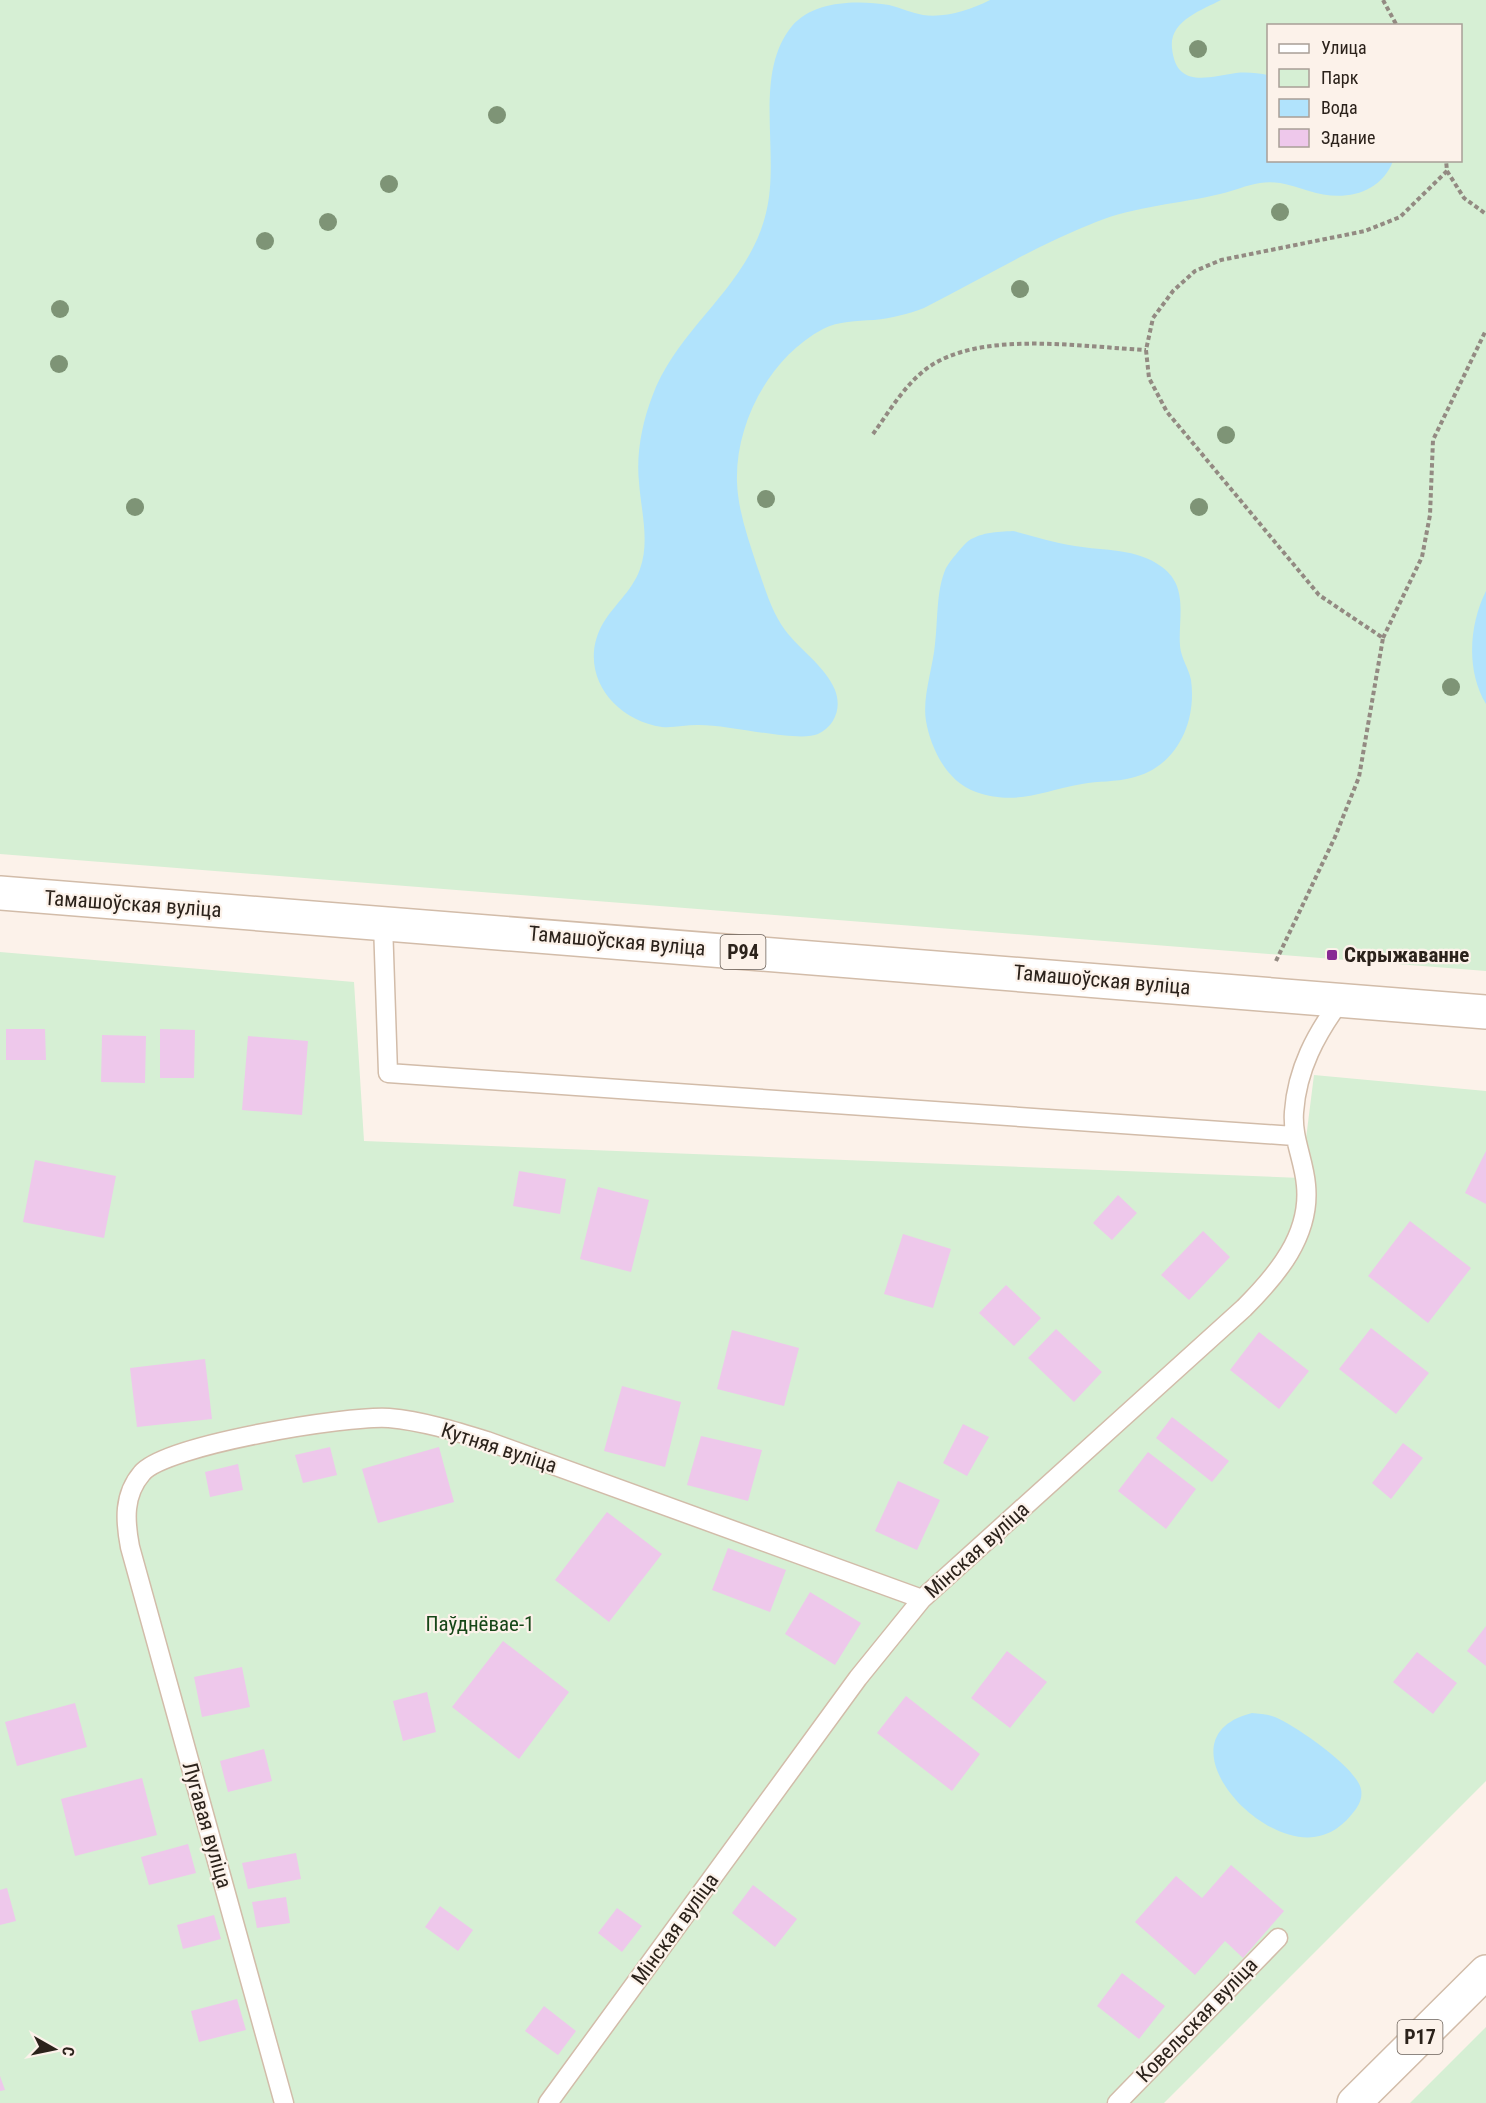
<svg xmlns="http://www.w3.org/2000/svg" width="1486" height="2103" viewBox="0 0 1486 2103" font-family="'Roboto Condensed',sans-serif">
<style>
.green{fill:#d6efd4;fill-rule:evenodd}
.water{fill:#b1e3fc}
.building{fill:#eec8eb}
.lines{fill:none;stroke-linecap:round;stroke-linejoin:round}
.lane-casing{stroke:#d2bca9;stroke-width:21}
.primary-casing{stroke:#d2bca9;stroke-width:36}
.highway-casing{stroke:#d2bca9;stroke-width:36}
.path{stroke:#938a82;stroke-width:4;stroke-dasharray:4.5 3;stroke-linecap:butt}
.lane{stroke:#fff;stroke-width:18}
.primary{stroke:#fff;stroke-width:33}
.highway{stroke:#fff;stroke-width:33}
.tree{fill:#7e9476}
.poi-dot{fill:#882a94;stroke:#fcf2ea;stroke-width:2}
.labels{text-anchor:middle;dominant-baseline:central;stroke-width:4.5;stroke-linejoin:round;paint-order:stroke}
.shield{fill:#fcf2ea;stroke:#6a6059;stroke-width:1.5}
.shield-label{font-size:20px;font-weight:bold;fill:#2b221b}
.street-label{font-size:21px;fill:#2b221b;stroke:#fcf2ea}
.poi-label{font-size:21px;font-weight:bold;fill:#2b221b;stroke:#fcf2ea;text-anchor:start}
.park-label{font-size:21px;fill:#174718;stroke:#fcf2ea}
</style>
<rect width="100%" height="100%" fill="#fcf2ea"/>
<path class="green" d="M0 0H1486V971L0 854ZM1268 26H1460V160H1268Z
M0 952 354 982 364 1141 1301 1178 1314 1075 1486 1091V1781L1164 2103H0Z
M1486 2027V2103H1410Z"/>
<path class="water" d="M990 0H1221C1202 10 1169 21 1172 48 1176 89 1208 77 1236 73 1247 72 1258 73 1268 75V160L1393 161C1380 195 1342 202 1309 191 1293 186 1277 180 1260 183 1246 185 1234 191 1220 194 1179 204 1136 206 1096 222 1037 245 981 279 924 308 908 314 892 318 874 320 856 321 839 321 823 329 770 357 735 423 737 482 738 511 748 538 757 566 765 588 771 611 785 630 800 650 825 666 835 690 842 708 835 726 818 734 798 743 727 724 697 725 686 725 673 728 662 727 613 720 578 673 601 627 612 606 632 592 640 569 650 541 641 511 639 482 636 455 642 423 652 397 678 326 748 288 766 213 781 154 752 75 792 26 814 0 858 0 889 5 901 8 912 13 923 15 946 18 970 10 990 0Z
M1013 531C1034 536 1054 543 1075 546 1104 551 1137 548 1162 567 1189 587 1178 617 1180 646 1181 658 1189 669 1191 680 1197 723 1176 768 1131 778 1116 782 1098 781 1082 784 1042 791 1017 806 976 792 947 782 931 749 926 721 922 697 933 668 935 644 938 621 936 590 946 568 950 561 960 549 966 543 978 532 998 532 1013 531Z
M1486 591V704C1466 671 1469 625 1486 591Z
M1252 1713C1259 1714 1268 1714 1275 1717 1296 1726 1356 1767 1361 1789 1363 1799 1358 1807 1352 1814 1345 1823 1334 1832 1323 1835 1262 1856 1156 1737 1252 1713Z"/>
<path class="building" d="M6 1029H45L46 1060H6Z
M160 1029 195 1030 194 1078H160Z
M102 1035 146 1036 145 1083 101 1082Z
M248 1036 308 1041 302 1115 242 1110Z
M1486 1151V1204L1465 1193Z
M35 1160 116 1176 104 1238 23 1222Z
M519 1171 566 1179 560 1214 513 1206Z
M598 1187 649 1200 631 1272 580 1259Z
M1118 1195 1137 1213 1112 1240 1093 1223Z
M1410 1221 1471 1268 1428 1323 1368 1276Z
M1203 1231 1230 1257 1189 1300 1161 1275Z
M903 1234 951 1249 933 1308 884 1294Z
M1006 1285 1041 1318 1014 1346 979 1313Z
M1371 1328 1429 1373 1396 1414 1339 1369Z
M1056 1329 1102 1372 1074 1402 1028 1358Z
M732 1330 799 1348 784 1406 717 1389Z
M1259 1332 1309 1371 1279 1409 1230 1370Z
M205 1359 212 1419 137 1427 130 1368Z
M622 1386 681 1402 665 1467 604 1451Z
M1172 1417 1229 1461 1212 1482 1156 1438Z
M963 1424 989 1437 967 1476 943 1463Z
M701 1436 762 1450 748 1501 687 1485Z
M1403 1443 1423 1458 1391 1499 1372 1483Z
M330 1447 337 1475 303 1483 295 1455Z
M439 1447 454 1502 378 1523 362 1469Z
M1148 1452 1196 1489 1166 1529 1118 1491Z
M238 1464 243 1490 210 1497 205 1472Z
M898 1481 940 1500 917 1550 875 1531Z
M607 1512 662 1554 609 1622 555 1580Z
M728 1548 786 1570 770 1612 712 1590Z
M810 1592 861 1623 835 1665 785 1634Z
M1486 1626V1666L1467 1651Z
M503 1641 569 1692 519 1759 452 1707Z
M1007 1651 1047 1682 1010 1728 971 1698Z
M1417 1652 1457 1683 1433 1714 1393 1682Z
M242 1667 250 1707 202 1717 194 1677Z
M427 1692 436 1732 403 1741 393 1701Z
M906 1696 980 1754 952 1791 877 1733Z
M75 1703 87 1747 17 1766 5 1722Z
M264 1749 272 1781 228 1792 220 1761Z
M142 1778 157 1835 75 1856 61 1799Z
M188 1844 196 1873 149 1885 141 1857Z
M296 1853 301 1879 248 1889 242 1863Z
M1231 1865 1284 1911 1243 1958 1225 1941 1195 1975 1135 1922 1176 1876 1202 1898Z
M753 1885 797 1919 775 1947 732 1913Z
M7 1888 16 1921 0 1925V1890Z
M286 1897 290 1923 257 1928 252 1902Z
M440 1906 473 1930 458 1951 425 1927Z
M617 1908 642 1926 622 1952 598 1933Z
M214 1915 221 1939 183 1949 177 1925Z
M1122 1973 1165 2006 1139 2039 1097 2006Z
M237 1999 246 2030 199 2042 191 2011Z
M544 2006 576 2031 558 2055 525 2031Z
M0 2076 5 2090 0 2091Z"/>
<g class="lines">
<g class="lane-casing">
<path id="lane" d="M383 923 388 1073 1294 1136
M284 2103 130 1547C125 1521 123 1495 142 1473 165 1445 348 1415 389 1418 422 1421 455 1431 487 1441L922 1599
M548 2103 858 1678 922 1599 1244 1308C1277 1275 1311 1235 1306 1185 1304 1160 1292 1138 1294 1112 1297 1069 1316 1034 1341 1000
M1117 2103 1278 1938"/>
</g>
<g class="primary-casing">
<path id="primary" d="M0 893 1486 1012"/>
</g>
<g class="highway-casing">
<path id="highway" d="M1354 2103 1486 1972"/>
</g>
<path class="path" d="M1383 0 1397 26
M1447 171 1464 198 1486 214
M873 434C891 409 909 377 937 362 991 332 1085 347 1146 350
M1383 638 1422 557 1430 515 1433 440 1486 330
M1276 961 1335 837 1359 777 1383 638 1319 595 1167 412 1149 378 1146 350 1153 318 1173 291 1195 271 1221 260 1365 231 1400 217 1447 171 1446 160"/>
<use href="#lane" class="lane"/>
<use href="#primary" class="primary"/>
<use href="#highway" class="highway"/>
</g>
<g class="tree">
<circle cx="1198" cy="49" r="9"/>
<circle cx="497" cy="115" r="9"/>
<circle cx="389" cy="184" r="9"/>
<circle cx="1280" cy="212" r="9"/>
<circle cx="328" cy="222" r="9"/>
<circle cx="265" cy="241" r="9"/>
<circle cx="1020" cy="289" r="9"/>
<circle cx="60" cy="309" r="9"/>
<circle cx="59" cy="364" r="9"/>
<circle cx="1226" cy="435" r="9"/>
<circle cx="766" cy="499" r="9"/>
<circle cx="135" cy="507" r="9"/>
<circle cx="1199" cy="507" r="9"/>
<circle cx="1451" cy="687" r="9"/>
</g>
<rect class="poi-dot" x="1326" y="949" width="12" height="12" rx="3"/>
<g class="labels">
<g class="shield">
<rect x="720.5" y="935" width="45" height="34" rx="4.5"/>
<rect x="1397.5" y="2020" width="45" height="34" rx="4.5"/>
</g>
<g class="shield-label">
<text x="743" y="952">Р94</text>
<text x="1420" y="2037">Р17</text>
</g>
<g class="street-label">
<text transform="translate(133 904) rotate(4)">Тамашоўская вуліца</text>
<text transform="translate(617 941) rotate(5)">Тамашоўская вуліца</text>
<text transform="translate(1102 980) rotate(5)">Тамашоўская вуліца</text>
<text transform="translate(499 1448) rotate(18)">Кутняя вуліца</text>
<text transform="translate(977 1550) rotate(-42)">Мінская вуліца</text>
<text transform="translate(207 1825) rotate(74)">Лугавая вуліца</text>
<text transform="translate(675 1929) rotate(-54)">Мінская вуліца</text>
<text transform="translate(1197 2020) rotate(-46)">Ковельская вуліца</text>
</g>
<g class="poi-label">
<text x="1344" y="955">Скрыжаванне</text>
</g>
<g class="park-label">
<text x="480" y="1624">Паўднёвае-1</text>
</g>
</g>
<rect x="1267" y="24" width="195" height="138" fill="#fcf2ea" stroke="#a89f97" stroke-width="1.5"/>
<rect x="1279" y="44" width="30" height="9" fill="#ffffff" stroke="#a89f97" stroke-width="1.5"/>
<text x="1321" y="54" font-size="18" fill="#2b221b">Улица</text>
<rect x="1279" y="69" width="30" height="18" fill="#d6efd4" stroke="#a89f97" stroke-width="1.5"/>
<text x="1321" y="84" font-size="18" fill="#2b221b">Парк</text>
<rect x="1279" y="99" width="30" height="18" fill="#b1e3fc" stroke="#a89f97" stroke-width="1.5"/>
<text x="1321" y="114" font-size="18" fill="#2b221b">Вода</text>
<rect x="1279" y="129" width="30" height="18" fill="#eec8eb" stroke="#a89f97" stroke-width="1.5"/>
<text x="1321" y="144" font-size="18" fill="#2b221b">Здание</text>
<g transform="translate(54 2049) rotate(99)" stroke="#fcf2ea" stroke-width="4.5" paint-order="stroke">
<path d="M0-4.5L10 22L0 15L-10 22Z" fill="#2b221b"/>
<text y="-9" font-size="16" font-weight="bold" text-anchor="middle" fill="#2b221b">С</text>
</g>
</svg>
